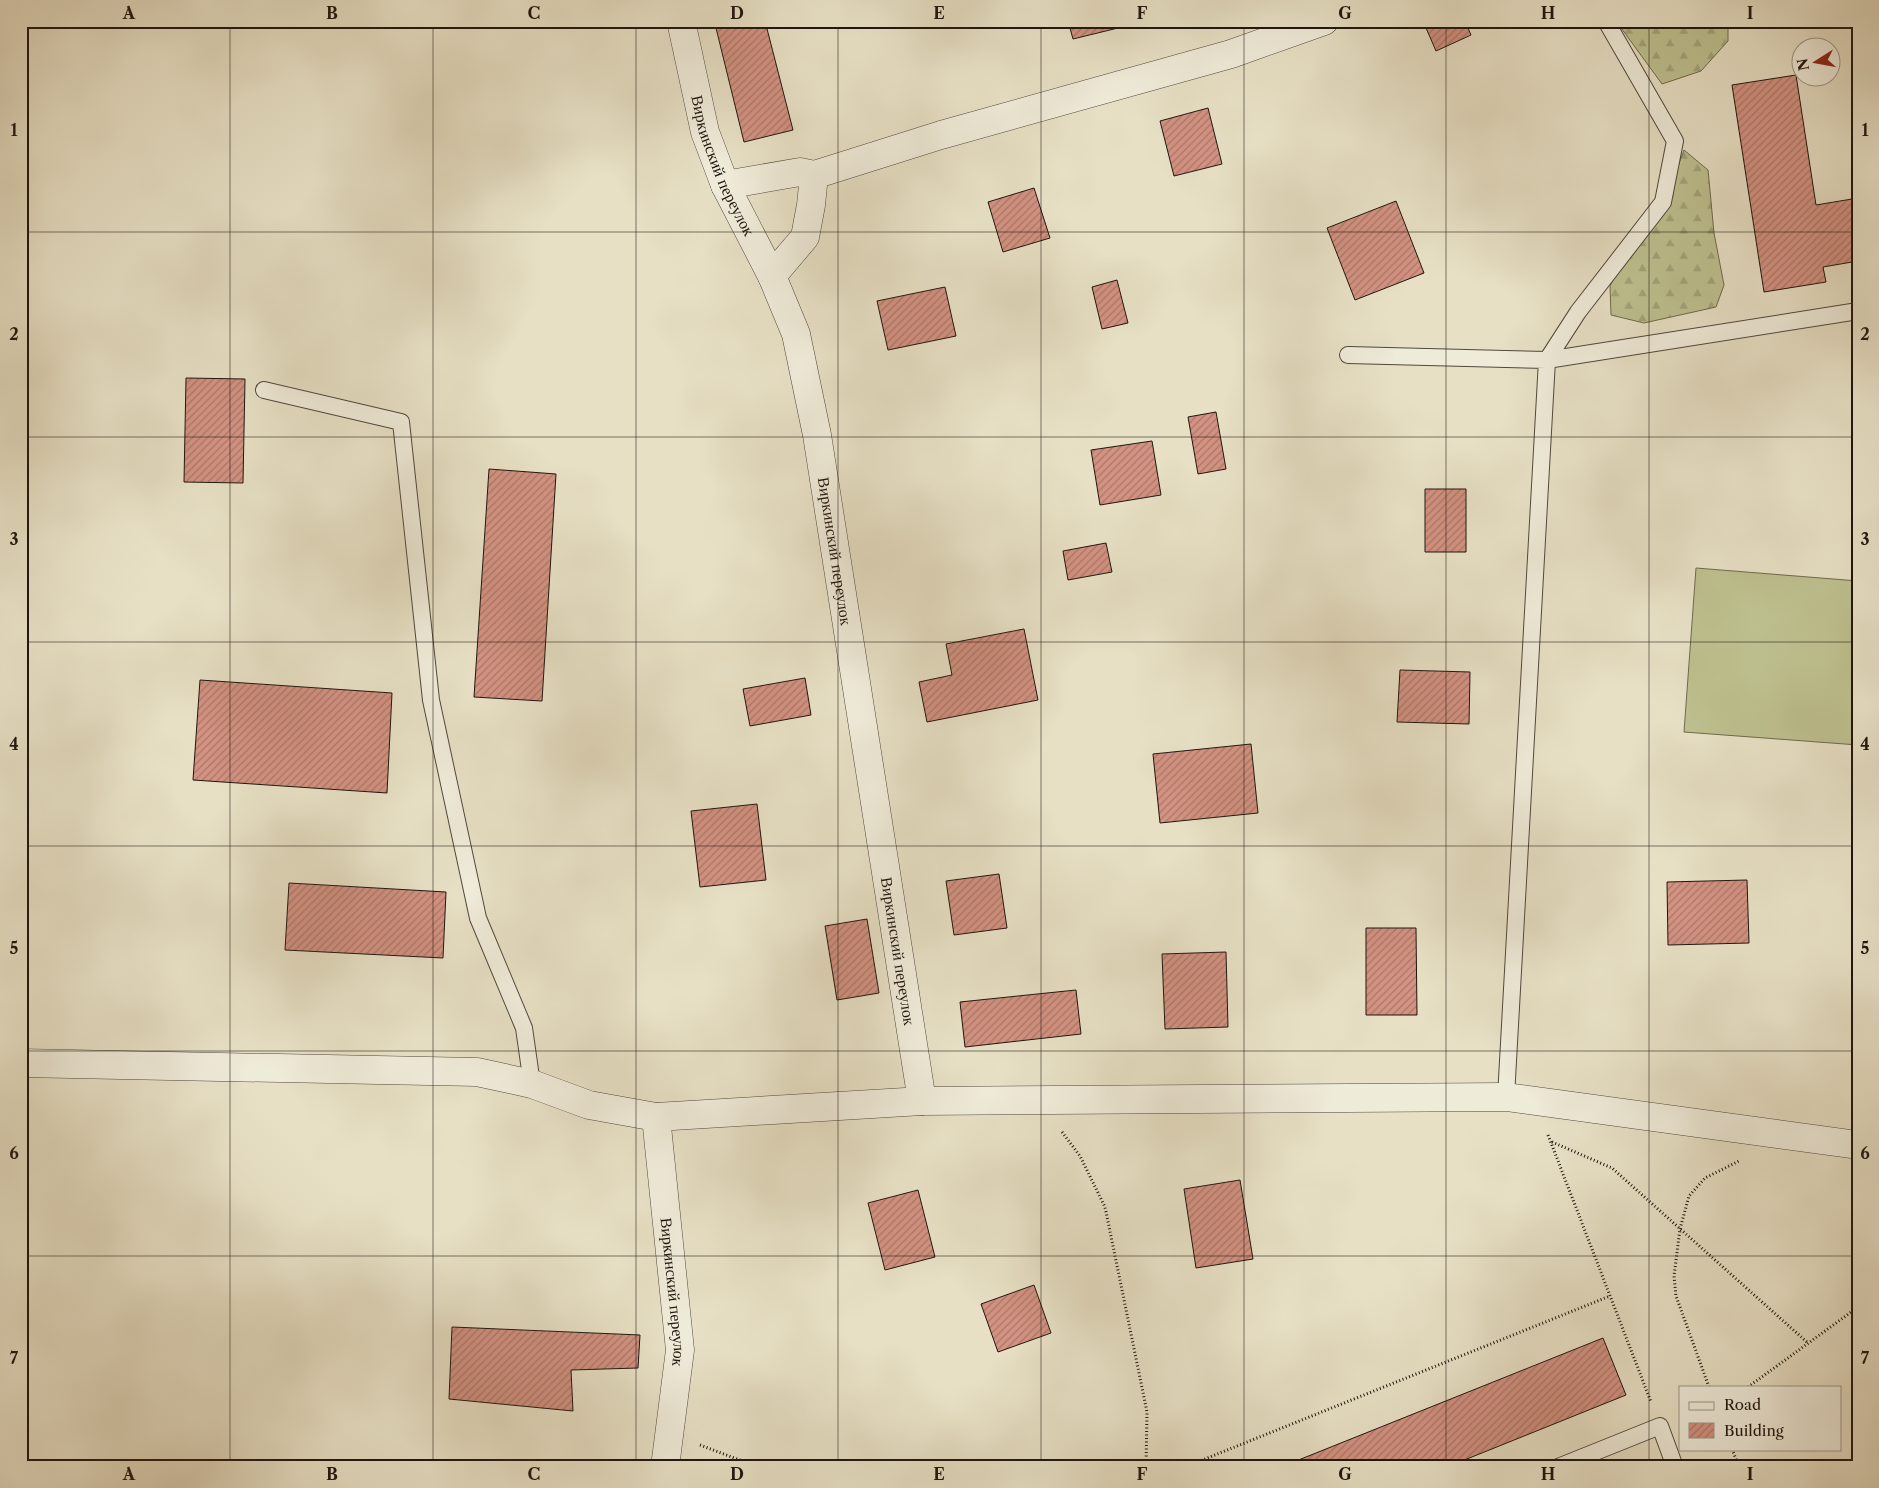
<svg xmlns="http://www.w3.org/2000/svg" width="1879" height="1488" viewBox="0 0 1879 1488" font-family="'Libre Caslon Text',serif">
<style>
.forest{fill:url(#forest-firs);stroke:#6e6a4e}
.pitch{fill:#bec08f;stroke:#6e6a4e}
.building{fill:url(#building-hatch);stroke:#1f150e}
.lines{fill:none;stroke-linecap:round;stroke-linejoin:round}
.service-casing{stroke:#51483c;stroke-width:18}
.minor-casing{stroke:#51483c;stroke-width:29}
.path{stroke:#1f150e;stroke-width:3;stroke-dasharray:1 2.5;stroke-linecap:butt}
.service{stroke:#efebd9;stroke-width:16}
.minor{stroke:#efebd9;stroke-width:28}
.grid{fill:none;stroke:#1f150e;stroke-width:1;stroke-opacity:0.55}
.labels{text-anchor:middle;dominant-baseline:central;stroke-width:5;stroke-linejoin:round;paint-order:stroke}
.street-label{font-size:16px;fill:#1f150e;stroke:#efebd9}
.neatline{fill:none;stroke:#1f150e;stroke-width:2}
.grid-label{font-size:16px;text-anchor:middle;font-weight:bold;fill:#1f150e}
</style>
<defs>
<pattern id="forest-firs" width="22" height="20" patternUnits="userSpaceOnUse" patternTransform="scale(1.25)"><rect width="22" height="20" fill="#bec08f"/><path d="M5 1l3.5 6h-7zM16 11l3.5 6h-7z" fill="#a3a47a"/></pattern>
<pattern id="building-hatch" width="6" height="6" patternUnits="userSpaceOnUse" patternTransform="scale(1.25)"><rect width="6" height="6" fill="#d39282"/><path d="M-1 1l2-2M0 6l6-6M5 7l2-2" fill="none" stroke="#ab7669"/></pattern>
</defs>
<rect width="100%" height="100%" fill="#e7e0c5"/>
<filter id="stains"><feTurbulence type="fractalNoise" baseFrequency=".004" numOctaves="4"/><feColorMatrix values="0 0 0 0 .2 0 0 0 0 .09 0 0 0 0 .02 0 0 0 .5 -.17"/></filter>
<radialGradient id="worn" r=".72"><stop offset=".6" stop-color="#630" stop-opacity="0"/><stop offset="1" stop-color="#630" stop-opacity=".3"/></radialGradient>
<path class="forest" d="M1616 21H1728V41L1701 71 1662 84Z
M1684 150 1708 170 1714 233 1724 285 1716 307 1644 323 1611 315 1610 286 1636 232 1668 193Z"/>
<path class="pitch" d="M1696 568 1858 581V745L1684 732Z"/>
<path class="building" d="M745 21H765L793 130 744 142 716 28Z
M1068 21H1116L1118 28 1073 39Z
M1423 21H1465L1471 35 1436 51Z
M1796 75 1816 205 1858 198V261L1823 267 1826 282 1764 292 1732 85Z
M1208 108 1222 164 1174 176 1160 121Z
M1034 188 1050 238 1003 252 988 202Z
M1396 201 1424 273 1355 300 1327 228Z
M1117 280 1128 323 1102 329 1092 287Z
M945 287 956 336 888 350 877 301Z
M186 378 245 379 243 483 184 482Z
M1216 412 1226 469 1198 474 1188 417Z
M1152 441 1161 495 1100 505 1091 450Z
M489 469 556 474 542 701 474 697Z
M1425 489H1466V552H1425Z
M1106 543 1112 572 1068 580 1063 551Z
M1024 629 1038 700 927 722 919 682 952 675 946 644Z
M1400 670 1470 672 1469 724 1397 722Z
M805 678 811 715 750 726 743 689Z
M200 680 392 693 387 793 193 780Z
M1251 744 1258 813 1160 823 1153 754Z
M757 804 766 880 700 887 691 811Z
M999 874 1007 928 954 935 946 881Z
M1747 880 1749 943 1668 945 1667 882Z
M289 883 446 892 443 958 285 950Z
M867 919 879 993 837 1000 825 926Z
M1366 928H1416L1417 1015H1366Z
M1226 952 1228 1027 1165 1029 1162 954Z
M1076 990 1081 1034 965 1047 960 1002Z
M1240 1180 1253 1259 1196 1268 1184 1189Z
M918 1190 935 1257 885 1270 868 1203Z
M1034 1285 1051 1333 998 1352 981 1304Z
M452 1327 640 1335 638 1368 571 1370 573 1411 449 1399Z
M1603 1338 1626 1395 1447 1467H1281Z"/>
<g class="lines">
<g class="service-casing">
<path id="service" d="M1348 355 1547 360 1578 312 1663 202 1675 141 1606 21
M264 390 401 422 431 700 478 918 524 1028 532 1084
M1506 1097 1547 360 1858 311
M1558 1467 1660 1426 1675 1467"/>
</g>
<g class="minor-casing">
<g id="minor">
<path id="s1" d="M681 21 705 132 725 185 772 276 796 334 817 435 922 1101"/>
<path d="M725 185 800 172 814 175 941 135 1231 54 1324 21"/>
<path d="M772 276 805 237 811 205 814 175"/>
<path d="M21 1063 477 1072 532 1084 589 1105 656 1117 922 1101 1506 1097 1858 1145"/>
<path id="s2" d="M656 1117 680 1350 665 1467"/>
</g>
</g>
<path class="path" d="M1062 1132 1080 1156 1105 1207 1147 1412 1146 1467
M1548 1135 1651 1402
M1552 1142 1612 1168 1808 1343
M1709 1387 1676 1296 1674 1276 1680 1229 1689 1196 1705 1178 1739 1161
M1748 1387 1858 1307
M700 1445 758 1467
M1732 1449 1739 1467
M1185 1467 1610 1296"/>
<use href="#service" class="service"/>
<use href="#minor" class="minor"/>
</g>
<path class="grid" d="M230 21V1467M433 21V1467M636 21V1467M838 21V1467M1041 21V1467M1244 21V1467M1446 21V1467M1649 21V1467M21 232H1858M21 437H1858M21 642H1858M21 846H1858M21 1051H1858M21 1256H1858"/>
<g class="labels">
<g class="street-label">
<text stroke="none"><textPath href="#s1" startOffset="151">Виркинский переулок</textPath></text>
<text stroke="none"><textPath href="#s1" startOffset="556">Виркинский переулок</textPath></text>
<text stroke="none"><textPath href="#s1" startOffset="961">Виркинский переулок</textPath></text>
<text stroke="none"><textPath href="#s2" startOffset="176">Виркинский переулок</textPath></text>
</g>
</g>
<rect width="1879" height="1488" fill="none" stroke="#e7e0c5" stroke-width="55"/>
<rect x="1679" y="1386" width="162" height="65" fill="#efebd9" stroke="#9c9588"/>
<rect x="1689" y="1402" width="25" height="8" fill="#efebd9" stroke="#9c9588"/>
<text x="1724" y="1410" font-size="15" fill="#1f150e">Road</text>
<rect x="1689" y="1423" width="25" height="15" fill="url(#building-hatch)" stroke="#9c9588"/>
<text x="1724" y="1436" font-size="15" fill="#1f150e">Building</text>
<g transform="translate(1816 62) rotate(259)"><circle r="24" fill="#efebd9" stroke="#9c9588"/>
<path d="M0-4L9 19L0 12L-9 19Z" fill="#8f2418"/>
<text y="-8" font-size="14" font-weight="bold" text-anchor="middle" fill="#1f150e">N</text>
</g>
<rect x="28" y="28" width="1824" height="1432" class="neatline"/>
<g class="grid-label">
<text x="129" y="19">A</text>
<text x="332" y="19">B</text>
<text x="534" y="19">C</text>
<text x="737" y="19">D</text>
<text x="939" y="19">E</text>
<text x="1142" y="19">F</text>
<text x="1345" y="19">G</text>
<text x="1548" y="19">H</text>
<text x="1750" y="19">I</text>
<text x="14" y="136">1</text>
<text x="1865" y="136">1</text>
<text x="14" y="340">2</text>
<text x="1865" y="340">2</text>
<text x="14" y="545">3</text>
<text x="1865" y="545">3</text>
<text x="14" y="750">4</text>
<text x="1865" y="750">4</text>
<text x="14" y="954">5</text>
<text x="1865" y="954">5</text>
<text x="14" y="1159">6</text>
<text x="1865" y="1159">6</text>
<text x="14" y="1364">7</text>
<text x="1865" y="1364">7</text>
<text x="129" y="1480">A</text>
<text x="332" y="1480">B</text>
<text x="534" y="1480">C</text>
<text x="737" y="1480">D</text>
<text x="939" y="1480">E</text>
<text x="1142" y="1480">F</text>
<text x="1345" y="1480">G</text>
<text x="1548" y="1480">H</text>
<text x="1750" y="1480">I</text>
</g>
<rect width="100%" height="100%" filter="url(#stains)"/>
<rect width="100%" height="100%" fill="url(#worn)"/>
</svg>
